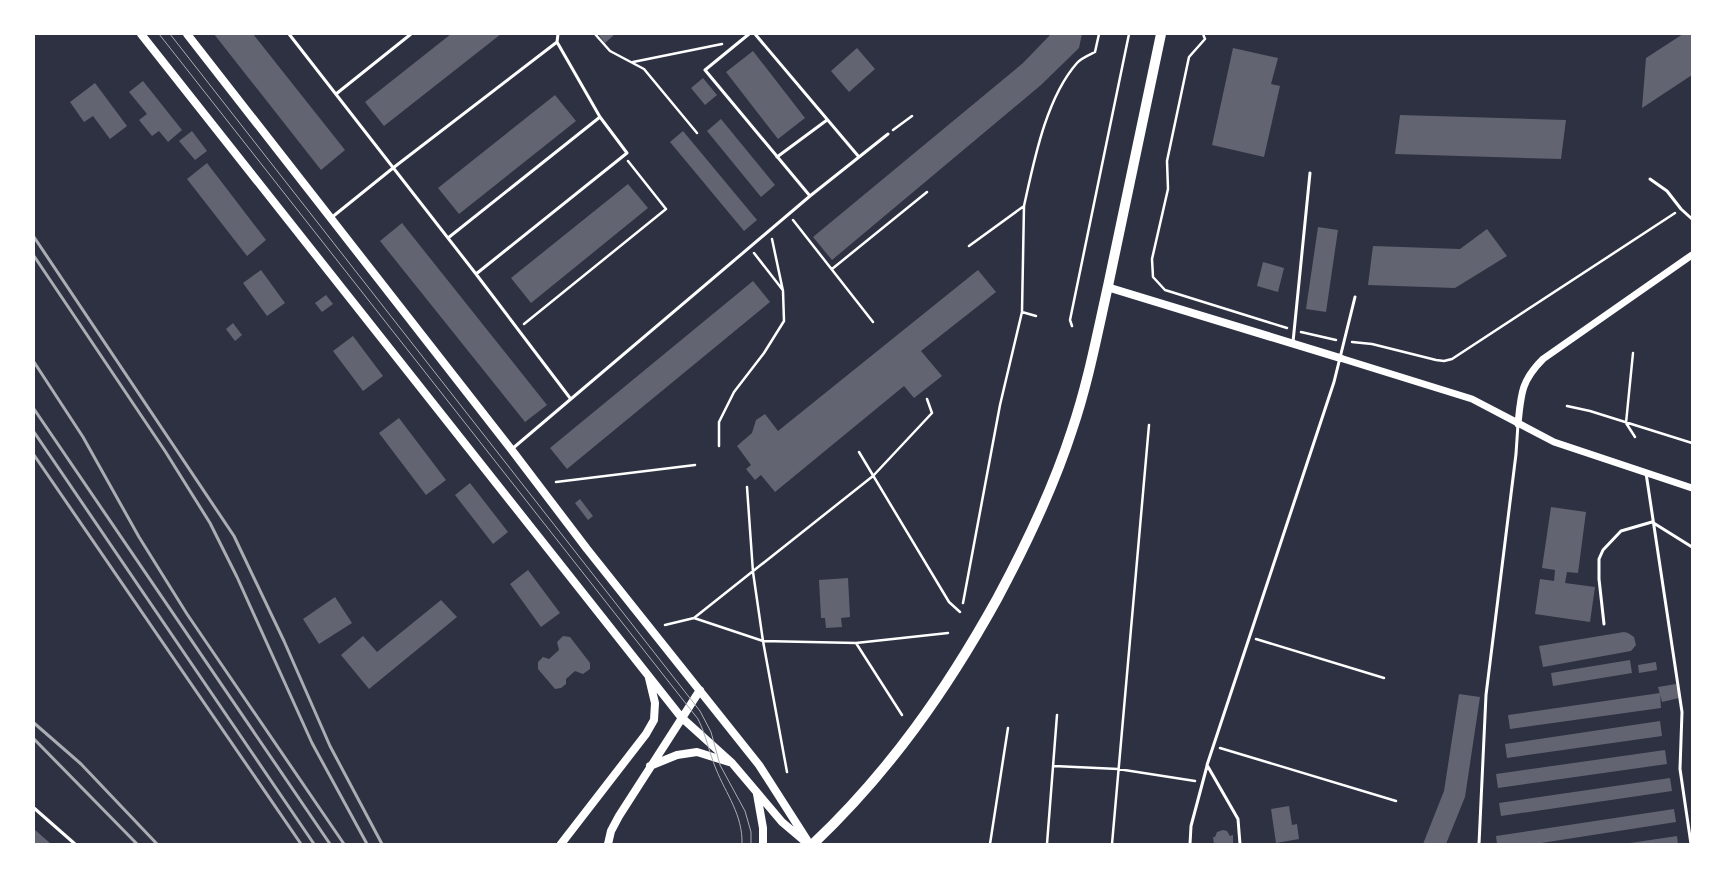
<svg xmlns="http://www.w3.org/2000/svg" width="1726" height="878" viewBox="0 0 1726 878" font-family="'Fira Sans',sans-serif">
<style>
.building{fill:#626471}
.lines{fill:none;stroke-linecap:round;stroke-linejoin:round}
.path{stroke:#fff;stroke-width:2.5}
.service{stroke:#fff;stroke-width:3}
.tertiary{stroke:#fff;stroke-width:7}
.secondary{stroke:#fff;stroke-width:8}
.primary{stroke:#fff;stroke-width:10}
.tram{stroke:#abadb3;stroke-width:1}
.rail{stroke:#abadb3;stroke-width:3}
</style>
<rect width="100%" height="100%" fill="#2d3142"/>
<path class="building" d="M214 34H253L345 150 321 170Z
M451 34H501L384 126 365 102Z
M598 34H615L605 43Z
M1051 34H1082L1079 48 1041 85 832 260 813 237 1023 63Z
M1683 34H1692V75L1642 108 1646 58Z
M857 48 875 69 849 92 831 71Z
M1233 48 1278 58 1271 84 1280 86 1264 157 1212 145Z
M753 51 805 118 778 139 726 72Z
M703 78 717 95 705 105 691 88Z
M143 81 182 130 168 142 159 131 152 136 139 120 147 114 129 92Z
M95 83 127 126 110 139 93 116 84 122 70 102Z
M555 95 576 121 459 214 438 188Z
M1400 115 1566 120 1561 159 1395 154Z
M721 119 775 185 761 197 707 131Z
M192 131 207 151 195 160 179 141Z
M683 131 757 220 744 231 670 142Z
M207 163 266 240 247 256 187 179Z
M628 184 648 208 531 303 511 278Z
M402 223 547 405 525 422 380 241Z
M1318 227 1338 230 1326 312 1306 309Z
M1487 229 1507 256 1455 288 1368 285 1373 246 1460 249Z
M1263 262 1284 268 1278 292 1257 286Z
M261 270 285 303 267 316 243 283Z
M978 270 996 292 921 351 942 376 914 398 904 386 775 492 761 475 755 480 746 469 751 465 737 446 752 433 756 420 765 414 778 431Z
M753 281 770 302 567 469 550 448Z
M326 295 333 304 322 312 315 303Z
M233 323 242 335 235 341 226 329Z
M353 336 383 376 363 391 333 351Z
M399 418 446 480 426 495 379 433Z
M470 483 508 532 493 544 455 495Z
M580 499 593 516 588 520 575 503Z
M1551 507 1586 512 1578 573 1567 572 1565 583 1595 587 1590 622 1535 614 1540 579 1554 581 1555 570 1542 568Z
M528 570 560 613 541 627 510 584Z
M848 578 850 617 841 618 842 627 826 628 825 618H821L819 580Z
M335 597 352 623 319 644 303 619Z
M441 600 457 617 369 689 341 655 363 636 377 652Z
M1624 632 1628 633 1634 637 1636 645 1631 651 1543 667 1539 646Z
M563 636 570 637 590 663V669L583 674 575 671 566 679V684L561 688 555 689 538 669V662L543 657 549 659 559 650 557 642Z
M1630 660 1632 673 1553 686 1551 673Z
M1656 662 1657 670 1639 673 1638 665Z
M1676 684 1679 698 1662 702 1658 687Z
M1660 693 1661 708 1510 729 1508 715Z
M1459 694 1480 697 1465 797 1446 844H1423L1444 791Z
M1660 721 1662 736 1507 758 1505 744Z
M1665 750 1667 764 1498 788 1496 774Z
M1670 778 1672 791 1501 816 1499 803Z
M1289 806 1292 825 1297 824 1299 839 1276 843 1271 809Z
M1674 809 1676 822 1535 844H1497L1496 836Z
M34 829 51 844H34Z
M1223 830 1227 831 1230 836 1233 835V844H1214L1213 837H1215L1217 832Z
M1677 836 1678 844H1630V843Z"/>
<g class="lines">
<path class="path" d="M595 34 610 51 644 69 697 133
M1203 34 1205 39 1189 57 1167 161 1168 189 1152 259 1153 277 1165 290 1287 328
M633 62 722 44
M893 130 912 116
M793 220 873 322
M969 246 1024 206C1034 161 1046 98 1077 63 1081 58 1089 55 1095 52L1099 34
M754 253 782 289
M832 269 927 192
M1022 312 1036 316
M524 324 666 209 628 161
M1072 326 1070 320 1129 34
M1301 332 1336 340
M1352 342 1372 344 1436 360 1444 361 1452 359 1675 213
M1633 353 1626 423 1635 437
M1567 406 1590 411 1692 443
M719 446V422L734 392 764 353 784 321 783 291 772 239
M859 452 949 602 960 612
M556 482 695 465
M747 487 753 572 763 641 787 772
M963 603 1000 405 1022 312 1024 206
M694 618 763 641 856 643 948 633
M665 625 694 618 873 476 932 413 927 399
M1256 639 1384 678
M856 643 902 715
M1220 748 1396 801
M1054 766 1118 769 1195 781
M990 844 1008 728
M1047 844 1057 715
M1112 844 1149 425"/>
<path class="service" d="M289 34 476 274 570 398
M749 34 705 70 810 196
M755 34 859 157
M336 94 411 34
M777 157 827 120
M1650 179 1667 191 1681 209 1692 219
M331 218 393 168 557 42 558 34
M448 238 600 117
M476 274 627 153 600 117 557 42
M1293 342 1310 173
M512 449 810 196 888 134
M1646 473 1682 712 1680 769 1691 844
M1604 624 1599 579V559L1603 550 1621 531 1652 522 1692 547
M34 808 75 844
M1190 844 1191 826 1207 766
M1240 844 1238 819 1207 765 1334 382 1355 297
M1479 844 1486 695 1516 454 1518 424"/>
<path class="tertiary" d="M1340 358 1472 399 1554 442 1692 488
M1518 424C1521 394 1521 381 1543 359L1692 255"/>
<path class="secondary" d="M141 34 681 717 732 763 782 822 808 844
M187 34 511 449 587 549 759 765 807 840
M1107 287 1340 358
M650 766 677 755 697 752 729 762
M757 794 763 828V844
M561 844 646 734 654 720 655 703 649 678
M608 844 611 831 619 816 700 690"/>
<path class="primary" d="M813 844C889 772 946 691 997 599 1026 545 1053 489 1072 430 1088 383 1097 335 1108 286 1125 202 1144 118 1161 34"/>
<path class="tram" d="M159 34 698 719C706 735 709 752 716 769 726 794 743 815 742 844
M170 34 700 711 711 732 720 765 745 811 751 832V844"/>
<path class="rail" d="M34 237 234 536 284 641 330 746 382 844
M34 256 165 451 210 523 237 577 312 743 367 844
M34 362 83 437 139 537 187 614 344 844
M34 409 330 844
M34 432 314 844
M34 455 301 844
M34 723 81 764 157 844
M34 739 137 844"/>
</g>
<rect width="1726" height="878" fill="none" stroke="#ffffff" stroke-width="70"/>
</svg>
